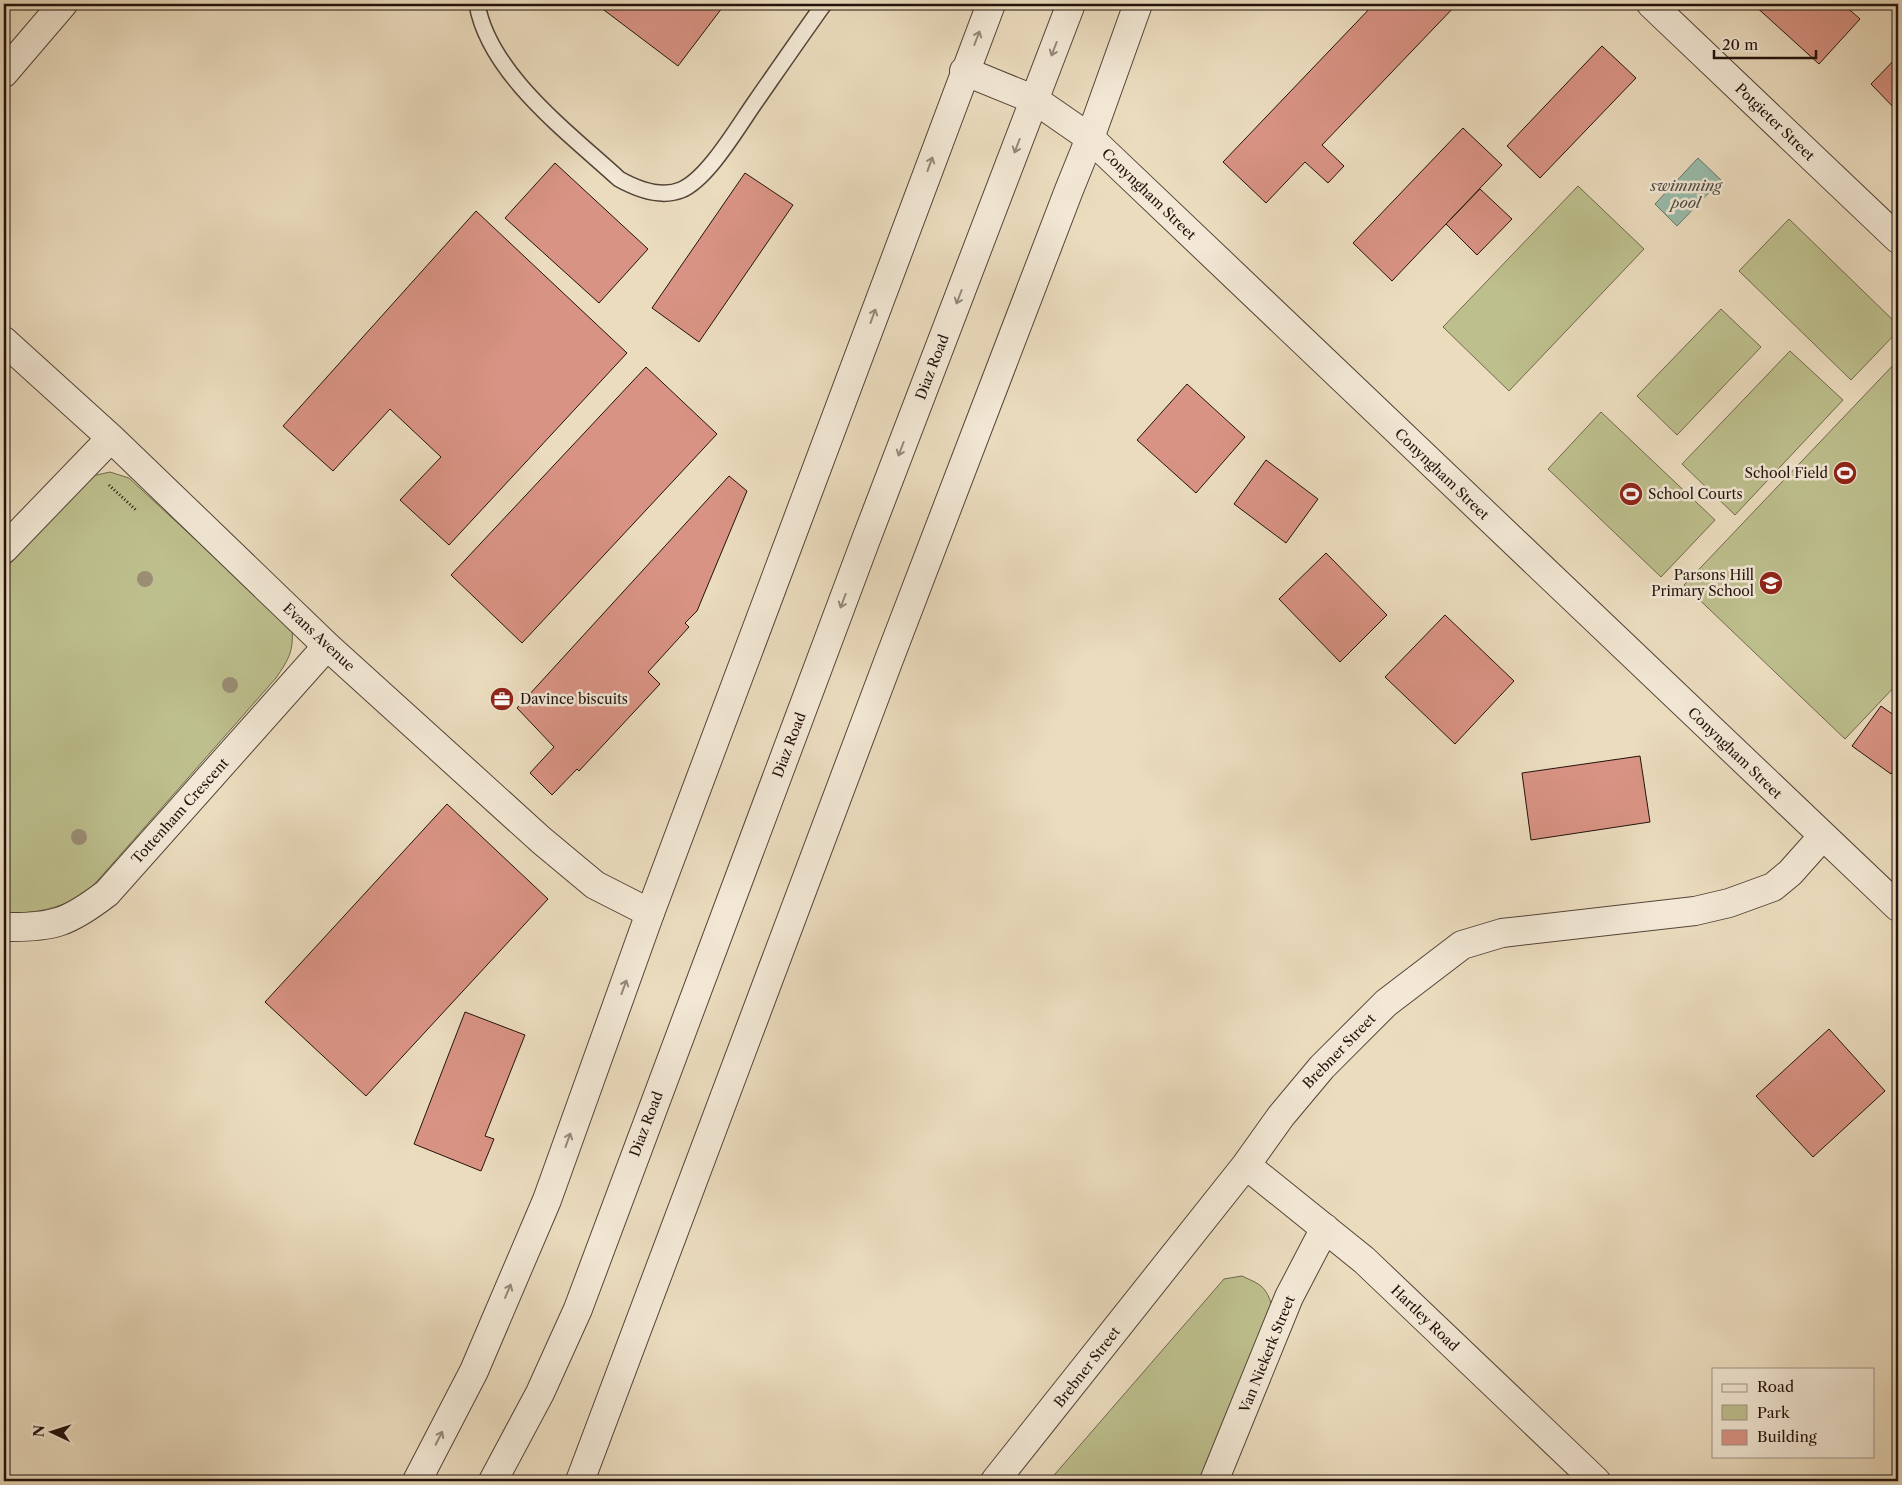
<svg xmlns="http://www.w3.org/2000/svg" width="1902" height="1485" viewBox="0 0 1902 1485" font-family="'Libre Caslon Text',serif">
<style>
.green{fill:#bdbf8d;stroke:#70684c}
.water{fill:#99bcab;stroke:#69786b}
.building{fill:#d99384;stroke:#22120c}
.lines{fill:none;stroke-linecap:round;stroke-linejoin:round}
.service-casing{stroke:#544438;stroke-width:18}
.minor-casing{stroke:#544438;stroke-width:30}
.tertiary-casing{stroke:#544438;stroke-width:30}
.path{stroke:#22120c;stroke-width:3;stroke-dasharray:1 2.5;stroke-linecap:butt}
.service{stroke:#f2e8d5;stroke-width:15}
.minor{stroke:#f2e8d5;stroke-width:28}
.tertiary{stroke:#f2e8d5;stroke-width:28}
.tree{fill:#9a8e75}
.oneway{stroke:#94887b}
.labels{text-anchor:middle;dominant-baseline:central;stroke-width:5;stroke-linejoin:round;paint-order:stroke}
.street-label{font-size:14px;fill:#22120c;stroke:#f2e8d5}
.poi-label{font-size:14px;fill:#22120c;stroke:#f2e8d5;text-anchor:end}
.water-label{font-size:15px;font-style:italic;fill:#4c4e44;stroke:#f2e8d5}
</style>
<rect width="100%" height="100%" fill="#ebdcbe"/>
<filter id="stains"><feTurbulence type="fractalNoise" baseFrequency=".004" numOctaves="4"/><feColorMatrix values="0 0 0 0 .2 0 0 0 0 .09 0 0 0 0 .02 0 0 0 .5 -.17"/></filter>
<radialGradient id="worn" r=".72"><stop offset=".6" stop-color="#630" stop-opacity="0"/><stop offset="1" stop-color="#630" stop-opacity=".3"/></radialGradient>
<path class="green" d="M1578 186 1644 249 1509 391 1443 327Z
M1789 219 1898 325V331L1851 380 1739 271Z
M1721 309 1761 347 1677 435 1637 396Z
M1790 351 1843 400 1735 515 1682 464Z
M1898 360V683L1845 739 1684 585Z
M1601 412 1715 520 1661 577 1548 469Z
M110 472 129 478 292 629C294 652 288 660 276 678L84 896C57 908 33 915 4 912V570L92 476Z
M1242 1276C1259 1284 1265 1285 1271 1303L1201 1481H1049L1224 1279Z"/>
<path class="water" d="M1698 158 1721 180 1677 226 1655 204Z"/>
<path class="building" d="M596 4H725L678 66Z
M1374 4H1457L1322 145 1344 166 1328 183 1305 162 1266 203 1223 162Z
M1753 4H1843L1860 19 1819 64Z
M1602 46 1636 78 1540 178 1507 146Z
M1898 56V112L1871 84Z
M1463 128 1502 165 1392 281 1353 243Z
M555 163 648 249 599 303 505 218Z
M745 173 793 205 699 342 652 308Z
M1480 189 1512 219 1477 255 1446 224Z
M476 211 627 353 449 545 400 500 441 457 390 409 333 471 283 426Z
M646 367 717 434 522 643 451 575Z
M1187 384 1245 437 1196 493 1137 440Z
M1266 460 1318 499 1286 543 1234 504Z
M729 476 747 491 697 611 685 623 689 627 648 672 660 684 579 771 577 769 552 795 530 773 554 747 517 708Z
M1326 553 1387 615 1340 662 1279 599Z
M1445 615 1514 681 1455 744 1385 677Z
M1881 706 1898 718V763L1891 774 1852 746Z
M1640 756 1650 822 1531 840 1522 773Z
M447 804 548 899 366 1096 265 1002Z
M465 1012 525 1035 485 1136 494 1139 481 1171 414 1144Z
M1829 1029 1885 1091 1813 1157 1756 1096Z"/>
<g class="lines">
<g class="service-casing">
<path id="service" d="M477 4C489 74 569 133 619 179 637 189 661 198 681 190 708 179 739 125 756 101 779 68 801 36 824 4"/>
</g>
<g class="minor-casing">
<path id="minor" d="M1651 4 1898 239
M4 73 63 4
M4 341 111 438 327 646 541 840 595 885 650 913
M4 549 111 438
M4 927C53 928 68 923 107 893L327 646
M1246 1165 1364 1260 1596 1481
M580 1481 888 662 1069 190 1090 138 1138 4
M995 1481 1246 1165 1281 1116 1322 1067 1386 1003 1462 945 1502 933 1695 911 1729 903 1773 887 1790 873 1822 837
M1214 1481 1289 1297 1325 1228"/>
</g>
<g class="tertiary-casing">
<path id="tertiary" d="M964 71 1035 100 1090 138 1898 907
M417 1481 474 1371 547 1200 650 913 991 4
M493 1481 540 1393 578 1309 865 542 1071 4"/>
</g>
<path class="path" d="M109 485 137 511"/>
<use href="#service" class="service"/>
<use href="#minor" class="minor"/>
<use href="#tertiary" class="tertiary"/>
</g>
<g class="tree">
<circle cx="145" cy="579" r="8"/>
<circle cx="230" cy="685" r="8"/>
<circle cx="79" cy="837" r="8"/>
</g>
<defs><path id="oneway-shaft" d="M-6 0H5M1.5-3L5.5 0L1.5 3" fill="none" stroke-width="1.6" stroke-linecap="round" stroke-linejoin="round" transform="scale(1.25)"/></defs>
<g class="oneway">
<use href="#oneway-shaft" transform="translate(977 38) rotate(-69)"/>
<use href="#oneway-shaft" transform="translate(1054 49) rotate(111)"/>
<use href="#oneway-shaft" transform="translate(1017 146) rotate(111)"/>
<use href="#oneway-shaft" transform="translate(930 164) rotate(-70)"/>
<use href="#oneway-shaft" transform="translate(959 297) rotate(111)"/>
<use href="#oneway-shaft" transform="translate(873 316) rotate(-70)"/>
<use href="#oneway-shaft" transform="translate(901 449) rotate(111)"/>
<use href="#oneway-shaft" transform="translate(843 601) rotate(111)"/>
<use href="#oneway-shaft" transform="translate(624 987) rotate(-70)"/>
<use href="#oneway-shaft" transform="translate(568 1140) rotate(-70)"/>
<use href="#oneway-shaft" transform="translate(508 1291) rotate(-67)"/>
<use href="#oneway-shaft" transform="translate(439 1438) rotate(-63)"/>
</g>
<defs>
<g id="stadium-disc" transform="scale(1.25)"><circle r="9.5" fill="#8f2418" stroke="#f2e8d5"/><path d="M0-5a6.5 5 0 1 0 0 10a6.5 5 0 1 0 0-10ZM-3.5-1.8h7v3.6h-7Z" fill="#fff"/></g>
<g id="school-disc" transform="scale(1.25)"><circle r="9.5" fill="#8f2418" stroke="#f2e8d5"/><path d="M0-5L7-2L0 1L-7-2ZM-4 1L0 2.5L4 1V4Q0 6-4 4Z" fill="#fff"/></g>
<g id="office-disc" transform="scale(1.25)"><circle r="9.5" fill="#8f2418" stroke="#f2e8d5"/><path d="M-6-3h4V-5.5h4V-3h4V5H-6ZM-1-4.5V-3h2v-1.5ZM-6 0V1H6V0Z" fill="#fff"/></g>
</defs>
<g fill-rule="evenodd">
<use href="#stadium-disc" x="1845" y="473"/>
<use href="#stadium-disc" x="1631" y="494"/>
<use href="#school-disc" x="1771" y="583"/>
<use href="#office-disc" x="502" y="699"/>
</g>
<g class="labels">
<g class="street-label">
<text transform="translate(1775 122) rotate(44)">Potgieter Street</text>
<text transform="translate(1149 194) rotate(44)">Conyngham Street</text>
<text transform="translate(932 367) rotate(-69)">Diaz Road</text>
<text transform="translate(1442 474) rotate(44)">Conyngham Street</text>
<text transform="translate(319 637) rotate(43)">Evans Avenue</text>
<text transform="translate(789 745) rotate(-69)">Diaz Road</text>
<text transform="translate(1735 753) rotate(44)">Conyngham Street</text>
<text transform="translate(180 811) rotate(-48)">Tottenham Crescent</text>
<text transform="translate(1339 1051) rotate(-46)">Brebner Street</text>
<text transform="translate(646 1124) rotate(-69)">Diaz Road</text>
<text transform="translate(1425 1318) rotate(44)">Hartley Road</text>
<text transform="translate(1267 1354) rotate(-68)">Van Niekerk Street</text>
<text transform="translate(1087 1367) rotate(-52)">Brebner Street</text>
</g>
<g class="poi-label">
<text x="1828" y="473">School Field</text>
<text x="1648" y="494" text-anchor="start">School Courts</text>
<text x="1754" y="575">Parsons Hill<tspan x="1754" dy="16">Primary School</tspan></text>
<text x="520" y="699" text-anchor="start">Davince biscuits</text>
</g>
<g class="water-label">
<text x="1686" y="185">swimming<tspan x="1686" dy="17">pool</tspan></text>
</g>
</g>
<rect width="1902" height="1485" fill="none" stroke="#ebdcbe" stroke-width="20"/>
<rect x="5" y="5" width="1892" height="1475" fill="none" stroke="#22120c" stroke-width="2.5"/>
<rect x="10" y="10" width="1882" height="1465" fill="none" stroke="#22120c"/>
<rect x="1712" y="1368" width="162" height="90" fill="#f2e8d5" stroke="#9f9285"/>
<rect x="1722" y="1384" width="25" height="8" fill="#f2e8d5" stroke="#9f9285"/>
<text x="1757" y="1392" font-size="15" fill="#22120c">Road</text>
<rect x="1722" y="1405" width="25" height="15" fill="#bdbf8d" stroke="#9f9285"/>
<text x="1757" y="1418" font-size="15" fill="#22120c">Park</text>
<rect x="1722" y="1430" width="25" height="15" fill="#d99384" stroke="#9f9285"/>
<text x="1757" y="1442" font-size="15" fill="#22120c">Building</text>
<g transform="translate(52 1432) rotate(274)" stroke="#f2e8d5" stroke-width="4" paint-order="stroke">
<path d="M0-4L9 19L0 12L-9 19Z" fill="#22120c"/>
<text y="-8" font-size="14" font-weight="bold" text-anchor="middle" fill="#22120c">N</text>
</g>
<path d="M1714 50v8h102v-8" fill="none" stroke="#22120c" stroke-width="2.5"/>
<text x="1722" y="50" font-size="15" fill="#22120c" stroke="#f2e8d5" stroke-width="4" paint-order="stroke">20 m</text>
<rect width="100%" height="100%" filter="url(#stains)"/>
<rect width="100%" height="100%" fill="url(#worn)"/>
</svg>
